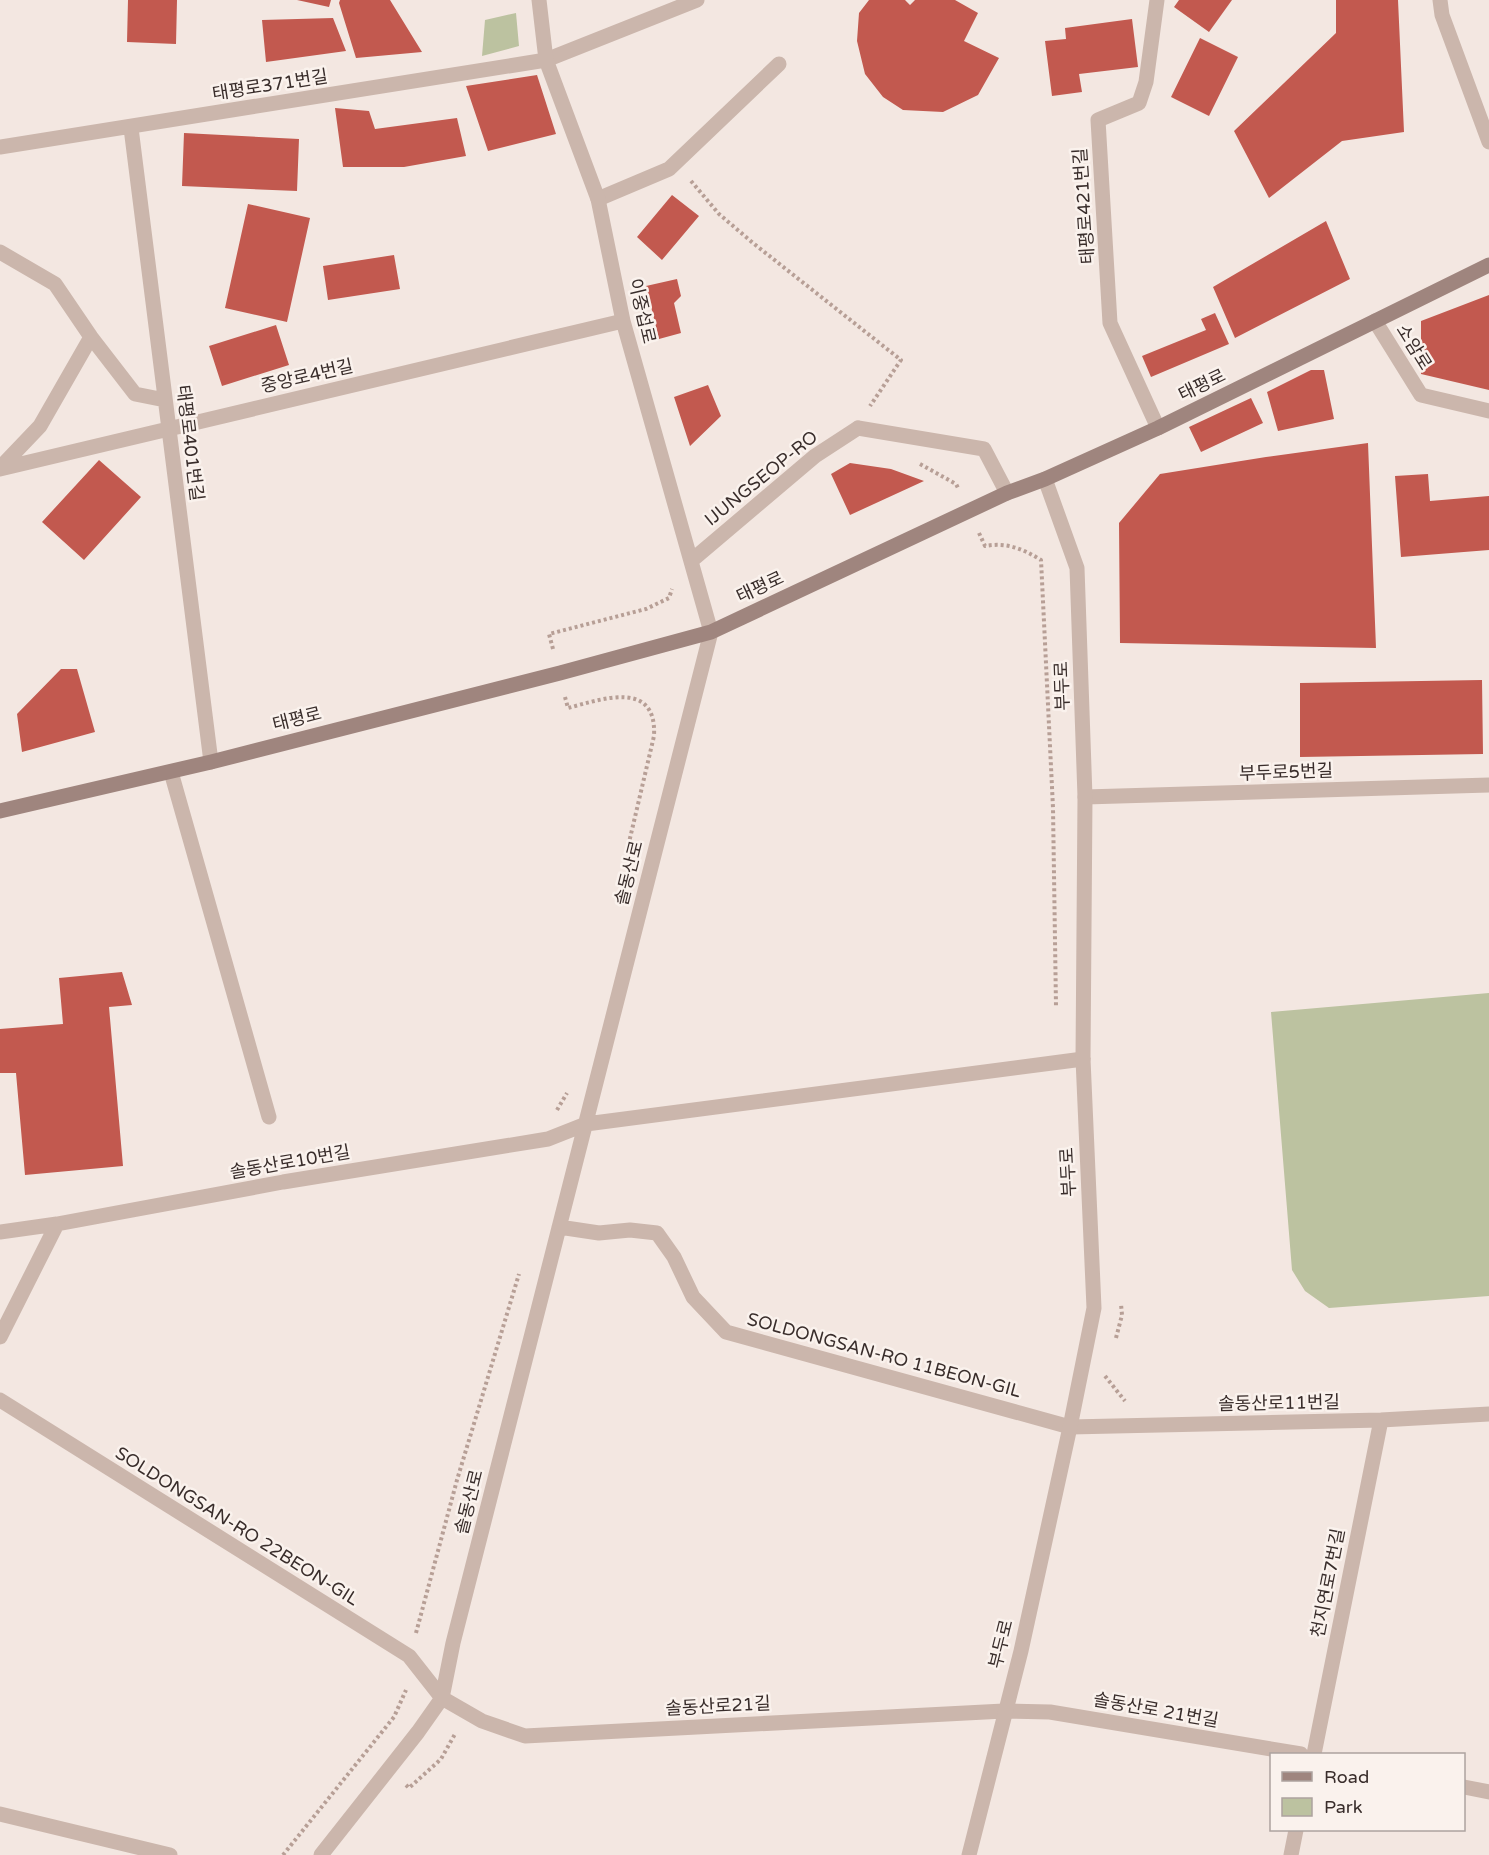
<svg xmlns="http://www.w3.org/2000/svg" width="1489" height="1855" viewBox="0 0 1489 1855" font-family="'Varela Round','Noto Sans KR',sans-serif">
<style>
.green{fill:#bcc2a0}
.building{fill:#c2594f}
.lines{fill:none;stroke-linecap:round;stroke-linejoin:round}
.path{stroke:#b79f96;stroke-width:4;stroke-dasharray:3 3;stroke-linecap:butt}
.service{stroke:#cbb6ac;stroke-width:15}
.minor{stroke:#cbb6ac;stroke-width:15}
.tertiary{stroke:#cbb6ac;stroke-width:15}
.secondary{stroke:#9f857e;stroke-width:15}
.labels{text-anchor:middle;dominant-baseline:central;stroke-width:5;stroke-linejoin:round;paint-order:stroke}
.street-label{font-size:18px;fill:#392d2b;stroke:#faf2ed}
</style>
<rect width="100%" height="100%" fill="#f3e7e1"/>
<path class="green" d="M516 13 519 46 482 56 485 20Z
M1489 993V1296L1329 1308 1305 1291 1292 1270 1271 1012Z"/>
<path class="building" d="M128 0H177L176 44 127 42Z
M297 0H331L329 7Z
M340 0H390L422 52 356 58 339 3Z
M869 0H905L910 5 915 0H955L978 13 964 41 999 58 978 95 943 112 903 110 883 97 865 74 857 41 859 13Z
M1179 0H1232L1209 32 1174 7Z
M1336 0H1398L1404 132 1342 141 1269 198 1234 131 1336 33Z
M333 18 346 51 266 62 262 20Z
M1132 19 1138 67 1079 74 1082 92 1052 96 1045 41 1066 39 1065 28Z
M1200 38 1238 57 1209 116 1171 97Z
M537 75 556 134 488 151 466 86Z
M335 108 369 111 375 129 457 118 466 156 404 167H343Z
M184 133 299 139 297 191 182 186Z
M672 195 699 216 662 260 637 237Z
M248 204 310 218 287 322 225 308Z
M1326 221 1350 279 1235 338 1213 287Z
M394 255 400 289 328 300 323 266Z
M677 279 681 296 674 303 681 333 659 339 646 286Z
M1489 295V390L1421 374V321Z
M1215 313 1229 344 1151 377 1142 356 1206 330 1201 319Z
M276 325 289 365 222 386 209 346Z
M1311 370H1324L1334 419 1278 431 1267 392Z
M708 385 721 416 690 446 674 397Z
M1251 398 1263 423 1201 452 1189 427Z
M1368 443 1376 648 1120 643 1119 523 1160 474 1266 457Z
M99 460 141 497 84 560 42 522Z
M850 463 891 469 924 481 850 515 831 474Z
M1428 474 1430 501 1489 496V550L1401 557 1395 476Z
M61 669H77L95 732 22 752 17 714Z
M1482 680 1483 754 1300 757V683Z
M122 972 132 1005 109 1007 123 1166 25 1175 16 1073H0V1029L63 1024 59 978Z"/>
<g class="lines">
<path class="path" d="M691 181 719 214 753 243 901 360 870 406
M920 464 956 484 958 488
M979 533 985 546C1007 542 1023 549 1041 560L1053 808 1056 1006
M553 649 549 634 646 609 669 598 672 589
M565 697 568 708C602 699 657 679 654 736L627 851
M557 1110 567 1093
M1116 1338 1122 1315 1121 1304
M1105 1376 1125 1401
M416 1633 457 1480 519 1274
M406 1785 409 1788 441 1759 455 1734
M283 1855 394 1717 406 1690"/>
<path class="service" d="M546 60 697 0
M598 199 669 169 779 64
M858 428 984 449 1007 493"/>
<path class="minor" d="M1157 0 1146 82 1139 103 1098 120 1110 323 1158 428
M1440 0 1442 15 1489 142
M131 128 211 762
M0 147 546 60
M0 252 55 284 91 337 135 394 165 400
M0 468 40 426 91 337
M0 469 623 321
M691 561 815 456 858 428
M171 772 269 1117
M1085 797 1489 785
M559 1227 599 1233 630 1230 657 1233 674 1257 693 1297 726 1332 1070 1427 1381 1420 1489 1414
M0 1232 57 1224 283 1182 548 1139 586 1124 1083 1059
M0 1337 57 1224
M0 1400 409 1656 442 1698 482 1721 525 1736 1004 1711 1050 1712 1301 1754
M1314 1754 1381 1420
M1464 1787 1489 1792
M0 1814 170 1855
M321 1855 418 1732 442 1698 453 1643 711 632 623 321 598 199 546 60 539 0
M1291 1855 1296 1830"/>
<path class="tertiary" d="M1375 321 1421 395 1489 411
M969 1855 1021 1651 1070 1427 1094 1308 1083 1059 1085 797 1077 568 1045 479"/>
<path class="secondary" d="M0 811 211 762 560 673 711 632 1007 493 1045 479 1158 428 1489 265"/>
</g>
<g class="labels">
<g class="street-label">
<text transform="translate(270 85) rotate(-9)">태평로371번길</text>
<text transform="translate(1084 206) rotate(-94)">태평로421번길</text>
<text transform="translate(642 311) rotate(77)">이중섭로</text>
<text transform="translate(1414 347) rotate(58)">소암로</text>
<text transform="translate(307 376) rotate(-13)">중앙로4번길</text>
<text transform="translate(1202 385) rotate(-26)">태평로</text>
<text transform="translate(190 443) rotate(83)">태평로401번길</text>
<text transform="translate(761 478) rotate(-39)">IJUNGSEOP-RO</text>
<text transform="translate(760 587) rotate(-25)">태평로</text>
<text transform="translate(1062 686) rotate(-92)">부두로</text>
<text transform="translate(297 719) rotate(-14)">태평로</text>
<text transform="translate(1286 772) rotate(-2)">부두로5번길</text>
<text transform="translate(629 873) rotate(-76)">솔동산로</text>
<text transform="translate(290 1162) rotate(-10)">솔동산로10번길</text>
<text transform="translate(1068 1172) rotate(-93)">부두로</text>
<text transform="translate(884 1355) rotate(15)">SOLDONGSAN-RO 11BEON-GIL</text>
<text transform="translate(1279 1403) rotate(-1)">솔동산로11번길</text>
<text transform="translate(469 1502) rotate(-76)">솔동산로</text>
<text transform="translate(237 1526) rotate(32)">SOLDONGSAN-RO 22BEON-GIL</text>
<text transform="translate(1328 1583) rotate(-79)">천지연로7번길</text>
<text transform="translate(1001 1644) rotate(-76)">부두로</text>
<text transform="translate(718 1706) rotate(-3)">솔동산로21길</text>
<text transform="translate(1156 1710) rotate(10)">솔동산로 21번길</text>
</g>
</g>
<rect x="1270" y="1753" width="195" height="78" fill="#faf2ed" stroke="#ada39f" stroke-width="1.5"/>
<rect x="1282" y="1772" width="30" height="9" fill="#9f857e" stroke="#ada39f" stroke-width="1.5"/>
<text x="1324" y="1783" font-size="18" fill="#392d2b">Road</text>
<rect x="1282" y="1798" width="30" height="18" fill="#bcc2a0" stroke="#ada39f" stroke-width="1.5"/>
<text x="1324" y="1813" font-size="18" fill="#392d2b">Park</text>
</svg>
